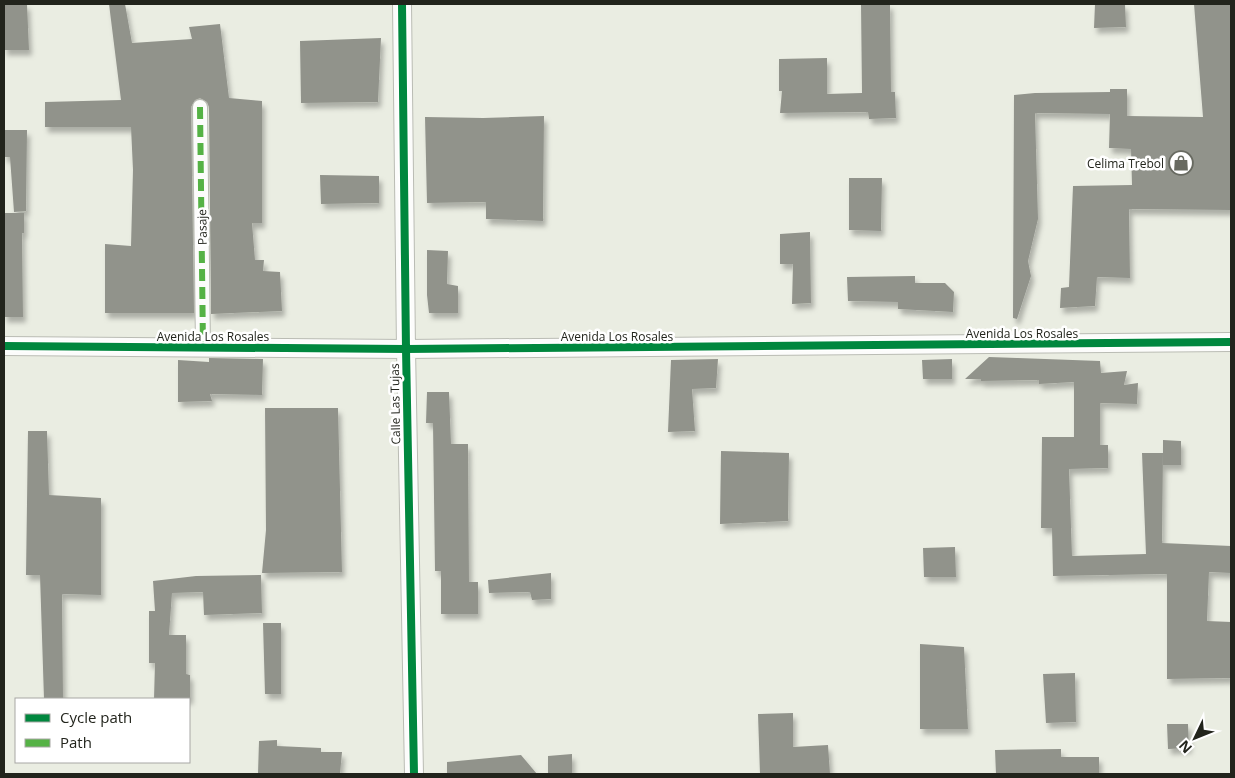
<svg xmlns="http://www.w3.org/2000/svg" width="1235" height="778" viewBox="0 0 1235 778" font-family="'Open Sans',sans-serif">
<style>
.building{fill:#91938b;filter:url(#shadow)}
.lines{fill:none;stroke-linecap:round;stroke-linejoin:round}
.pedestrian-casing{stroke:#babcb4;stroke-width:16}
.minor-casing{stroke:#babcb4;stroke-width:20}
.pedestrian{stroke:#fcfcfb;stroke-width:14}
.minor{stroke:#fcfcfb;stroke-width:18}
.quiet{stroke:#55b245;stroke-width:6;stroke-dasharray:12 6;stroke-linecap:butt}
.cycleway-casing{stroke:#fff;stroke-width:11}
.cycleway{stroke:#00873e;stroke-width:8}
.labels{text-anchor:middle;dominant-baseline:central;stroke-width:5;stroke-linejoin:round;paint-order:stroke}
.poi-label{font-size:12px;fill:#22241c;stroke:#fff;text-anchor:end}
.street-label{font-size:12px;fill:#22241c;stroke:#fff}
</style>
<defs>
<filter id="shadow"><feDropShadow dx="3" dy="5.5" stdDeviation="2.5" flood-color="#0004"/></filter>
</defs>
<rect width="100%" height="100%" fill="#eaede2"/>
<path class="building" d="M4 4H27L29 50H4Z
M109 4H125L132 43 192 39 189 27 220 24 229 98 262 101V223H252L255 260H264L263 271 280 272 282 311 211 314 209 107 207 102 200 98 195 100 191 107 194 313H105V244L131 246 133 170 131 127H45V102L121 100Z
M861 4H890L891 92H895L896 118 869 119 868 112 780 113 782 91H779V59L827 58V94L862 93Z
M1095 4H1125L1126 27 1094 28Z
M1194 4H1231V210L1129 209 1130 278 1097 277 1095 306 1060 308 1061 288 1069 287 1073 186 1132 185 1131 149 1109 148 1110 114 1035 113 1038 219 1028 261 1031 276 1017 319 1013 318 1014 95 1035 93 1110 92V89H1127V116L1203 117Z
M381 38 378 102 301 103 300 41Z
M544 116 543 221 486 219V202L427 203 425 117 483 118Z
M4 130H27L26 211 14 212 10 157H4Z
M320 175 379 176V203L321 204Z
M849 178H882L881 231 849 230Z
M4 213H24V233H22L23 317H4Z
M810 232 811 303 792 304 793 264H780V234Z
M427 250 448 251 447 284 458 286V313H429L427 295Z
M915 276V283H945L954 292 953 312 898 309V302L848 301 847 277Z
M989 357 1100 361 1101 373 1127 371 1124 385 1138 383 1137 404 1100 403V445H1108V468L1069 469 1072 556 1146 554 1142 453H1163L1162 543 1231 546V573L1209 572 1207 621 1231 622V678L1167 679V574L1053 576 1052 528H1041L1042 437H1074V382L1039 384V380L981 381V379H965Z
M209 358 263 359 262 395 210 394 212 401 178 402V360L209 362Z
M718 359 716 388 692 389 695 431 668 432 671 360Z
M952 359V379H923L922 360Z
M427 392H449L451 444H468L469 582H478V614H441V571H435L433 423H426Z
M265 408H338L342 572 262 573 266 530Z
M28 431H47L49 495 101 498V595L62 594 63 699H44L40 575H26Z
M1163 440 1181 441V465H1163Z
M721 451 789 453 788 521 720 524Z
M955 547 956 577H924L923 548Z
M551 573V599L532 600 530 592 489 593 488 580Z
M261 575 262 613 204 615 203 592 172 593 169 635H186V674L190 675V699H154L155 663H149V611H155L153 581 196 576Z
M263 623H281V694H265Z
M920 644 964 647 968 729H920Z
M1075 673 1076 722 1046 723 1043 674Z
M793 713V747L828 745 830 774H760L758 714Z
M1167 724H1188L1189 748 1168 749Z
M277 740V746L321 748V752H342L340 774H258L259 741Z
M1061 749V757H1099V774H996L995 750Z
M572 754V774H548V756Z
M521 755 537 774H447V762Z"/>
<g class="lines">
<g class="pedestrian-casing">
<path id="pedestrian" d="M200 107 203 347"/>
</g>
<g class="minor-casing">
<path id="minor" d="M402 4 406 349 414 774
M4 346 406 349 1231 342"/>
</g>
<use href="#pedestrian" class="pedestrian"/>
<use href="#minor" class="minor"/>
<path class="quiet" d="M200 107 203 347"/>
<g class="cycleway-casing">
<path id="cycleway" d="M402 4 406 349 414 774
M4 346 406 349 1231 342"/>
</g>
<use href="#cycleway" class="cycleway"/>
</g>
<defs>
<g id="shop-ring" transform="scale(1.25)"><circle r="9.5" fill="#fff" stroke="#686a61" stroke-width="1.5"/><path d="M-5-2.5h2.3a2.7 3.5 0 0 1 5.4 0H5L5.5 6h-11ZM-1.5-2.5h3a1.5 2.3 0 0 0-3 0Z" fill="#686a61"/></g>
</defs>
<g fill-rule="evenodd">
<use href="#shop-ring" x="1181" y="163"/>
</g>
<g class="labels">
<g class="poi-label">
<text x="1164" y="163">Celima Trebol</text>
</g>
<g class="street-label">
<text transform="translate(202 227) rotate(-91)">Pasaje</text>
<text x="1022" y="333">Avenida Los Rosales</text>
<text x="213" y="336">Avenida Los Rosales</text>
<text x="617" y="336">Avenida Los Rosales</text>
<text transform="translate(395 404) rotate(-91)">Calle Las Tujas</text>
</g>
</g>
<rect width="1235" height="778" fill="none" stroke="#22241c" stroke-width="10"/>
<rect x="15" y="698" width="175" height="65" fill="#ffffff" stroke="#a7a7a4"/>
<rect x="25" y="714" width="25" height="8" fill="#00873e" stroke="#a7a7a4"/>
<text x="60" y="723" font-size="15" fill="#22241c">Cycle path</text>
<rect x="25" y="739" width="25" height="8" fill="#55b245" stroke="#a7a7a4"/>
<text x="60" y="748" font-size="15" fill="#22241c">Path</text>
<g transform="translate(1195 738) rotate(227)" stroke="#ffffff" stroke-width="4" paint-order="stroke">
<path d="M0-4L9 19L0 12L-9 19Z" fill="#22241c"/>
<text y="-8" font-size="14" font-weight="bold" text-anchor="middle" fill="#22241c">N</text>
</g>
</svg>
